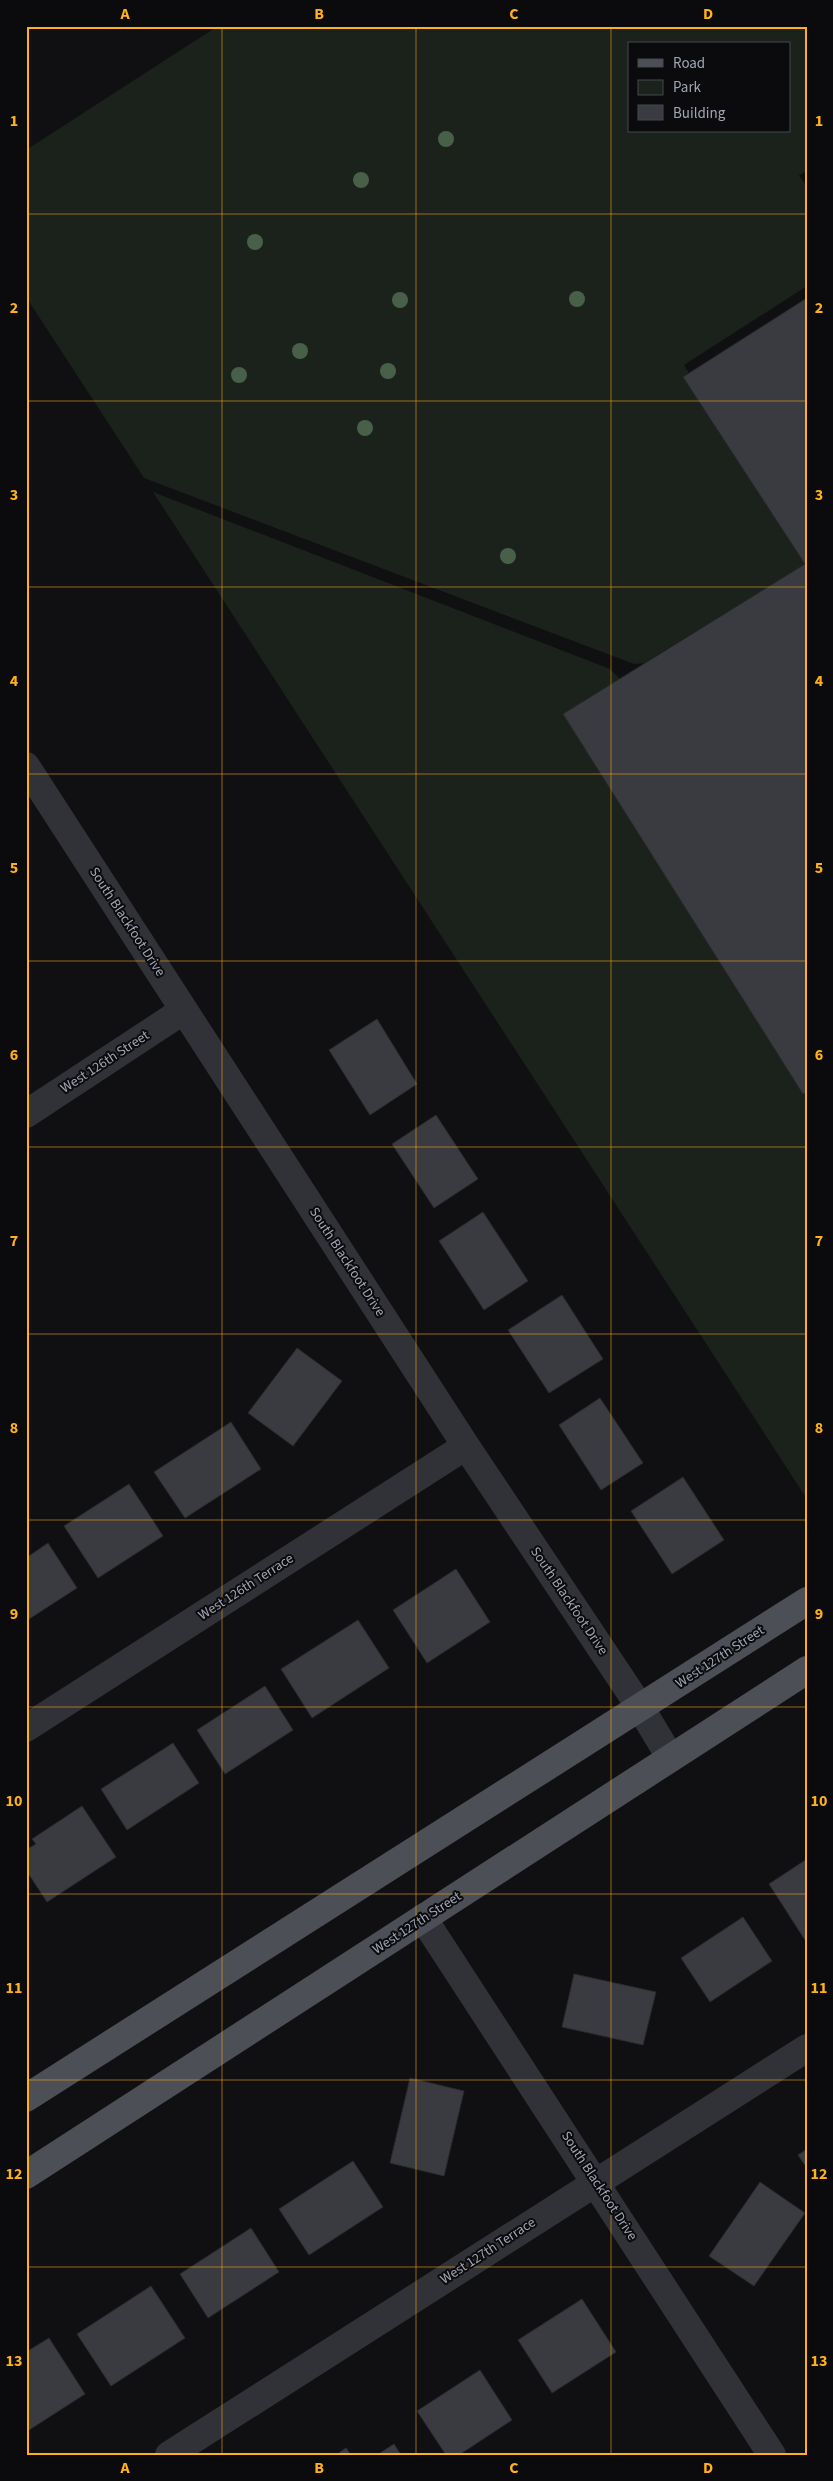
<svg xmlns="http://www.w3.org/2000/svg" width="833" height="2481" viewBox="0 0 833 2481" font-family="'Source Sans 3',sans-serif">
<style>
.green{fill:#1a221b;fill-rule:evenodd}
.building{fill:#3a3b40;stroke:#2a2a2e}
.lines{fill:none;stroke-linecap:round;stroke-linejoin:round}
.minor{stroke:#313237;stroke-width:28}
.major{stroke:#4d4f57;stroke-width:28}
.tree{fill:#48604a}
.grid{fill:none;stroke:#ffb11b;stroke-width:1;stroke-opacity:0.55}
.labels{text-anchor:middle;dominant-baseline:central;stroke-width:4;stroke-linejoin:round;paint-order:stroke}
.street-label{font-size:14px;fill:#a0a6b4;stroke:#0b0b0d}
.neatline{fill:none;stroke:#ffb11b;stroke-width:2}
.grid-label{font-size:16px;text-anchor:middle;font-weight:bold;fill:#ffb11b}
</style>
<rect width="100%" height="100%" fill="#101012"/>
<path class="green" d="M218 26H807V171L799 175 807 187V286L684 365 689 373 683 377 805 564 644 663 634 664 144 478 26 297V150ZM629 44H789V131H629Z
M153 492 610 669 620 679 803 1094 807 1092V1499Z"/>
<path class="building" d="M807 298V1092L803 1094 563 714 805 564 683 377Z
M377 1019 417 1084 370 1115 329 1050Z
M436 1115 478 1179 434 1208 392 1144Z
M483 1212 528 1281 484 1310 439 1241Z
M562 1295 603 1359 549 1393 508 1330Z
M297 1348 342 1381 293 1446 248 1413Z
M600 1398 643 1463 601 1490 559 1425Z
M231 1422 261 1469 185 1518 154 1472Z
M683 1477 724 1540 672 1574 631 1511Z
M129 1484 163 1536 98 1578 64 1526Z
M48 1543 77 1588 26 1621V1558Z
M456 1569 490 1622 427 1663 393 1610Z
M358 1620 389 1668 312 1718 281 1669Z
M265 1686 293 1730 225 1774 197 1730Z
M173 1743 199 1783 127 1830 101 1789Z
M82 1806 116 1857 47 1902 26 1870V1850L36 1844 32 1839Z
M807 1859V1939L805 1940 769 1884Z
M743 1917 772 1961 710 2002 681 1958Z
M574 1974 656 1992 643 2045 562 2027Z
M410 2078 464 2091 444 2176 390 2163Z
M807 2149V2168L798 2155Z
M353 2161 383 2207 309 2255 279 2209Z
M760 2182 805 2213 754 2286 709 2256Z
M251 2228 279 2272 208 2318 180 2274Z
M151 2286 185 2338 111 2386 77 2334Z
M582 2299 616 2352 552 2393 518 2340Z
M49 2338 85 2394 26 2432V2352Z
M480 2370 512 2420 459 2455H446L417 2411Z
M394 2444 401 2455H377Z
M346 2448 351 2455H336Z"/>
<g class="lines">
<path class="minor" d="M26 766 466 1446 640 1707 670 1757
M26 1114 184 1010
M26 1728 466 1446
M423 1918 772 2455
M169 2455 807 2048"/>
<path class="major" d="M26 2098 807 1601
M26 2175 807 1670"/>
</g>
<g class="tree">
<circle cx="446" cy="139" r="8"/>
<circle cx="361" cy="180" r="8"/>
<circle cx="255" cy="242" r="8"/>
<circle cx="577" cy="299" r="8"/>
<circle cx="400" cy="300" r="8"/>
<circle cx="300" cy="351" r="8"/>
<circle cx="388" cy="371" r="8"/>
<circle cx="239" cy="375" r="8"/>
<circle cx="365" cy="428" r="8"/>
<circle cx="508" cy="556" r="8"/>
</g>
<path class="grid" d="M222 26V2455M416 26V2455M611 26V2455M26 214H807M26 401H807M26 587H807M26 774H807M26 961H807M26 1147H807M26 1334H807M26 1520H807M26 1707H807M26 1894H807M26 2080H807M26 2267H807"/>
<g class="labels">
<g class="street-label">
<text transform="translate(127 922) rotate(57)">South Blackfoot Drive</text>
<text transform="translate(105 1062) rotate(-33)">West 126th Street</text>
<text transform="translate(347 1262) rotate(57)">South Blackfoot Drive</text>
<text transform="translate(246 1587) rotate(-33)">West 126th Terrace</text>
<text transform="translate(569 1601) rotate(56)">South Blackfoot Drive</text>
<text transform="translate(720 1657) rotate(-33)">West 127th Street</text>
<text transform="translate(417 1923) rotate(-33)">West 127th Street</text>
<text transform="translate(599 2186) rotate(57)">South Blackfoot Drive</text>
<text transform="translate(488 2251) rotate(-33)">West 127th Terrace</text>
</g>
</g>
<rect width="833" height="2481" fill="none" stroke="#0b0b0d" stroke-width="55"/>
<rect x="628" y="42" width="162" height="90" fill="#0b0b0d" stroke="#474950"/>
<rect x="638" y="59" width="25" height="8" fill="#4d4f57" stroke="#474950"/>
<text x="673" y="68" font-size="15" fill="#a0a6b4">Road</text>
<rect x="638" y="80" width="25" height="15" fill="#1a221b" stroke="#474950"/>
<text x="673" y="92" font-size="15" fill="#a0a6b4">Park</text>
<rect x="638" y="105" width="25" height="15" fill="#3a3b40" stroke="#474950"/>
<text x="673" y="118" font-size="15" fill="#a0a6b4">Building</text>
<rect x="28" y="28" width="778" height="2426" class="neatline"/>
<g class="grid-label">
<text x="125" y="19">A</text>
<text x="319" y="19">B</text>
<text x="514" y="19">C</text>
<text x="708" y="19">D</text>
<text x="14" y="126">1</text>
<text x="819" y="126">1</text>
<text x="14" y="313">2</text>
<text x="819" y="313">2</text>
<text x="14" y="500">3</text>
<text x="819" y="500">3</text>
<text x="14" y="686">4</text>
<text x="819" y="686">4</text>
<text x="14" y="873">5</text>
<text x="819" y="873">5</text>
<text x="14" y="1060">6</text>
<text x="819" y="1060">6</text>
<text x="14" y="1246">7</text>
<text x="819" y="1246">7</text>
<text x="14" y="1433">8</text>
<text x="819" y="1433">8</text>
<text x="14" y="1619">9</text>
<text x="819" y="1619">9</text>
<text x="14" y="1806">10</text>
<text x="819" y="1806">10</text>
<text x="14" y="1993">11</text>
<text x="819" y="1993">11</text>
<text x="14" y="2179">12</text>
<text x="819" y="2179">12</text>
<text x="14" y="2366">13</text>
<text x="819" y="2366">13</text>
<text x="125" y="2473">A</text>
<text x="319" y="2473">B</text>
<text x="514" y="2473">C</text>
<text x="708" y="2473">D</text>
</g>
</svg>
